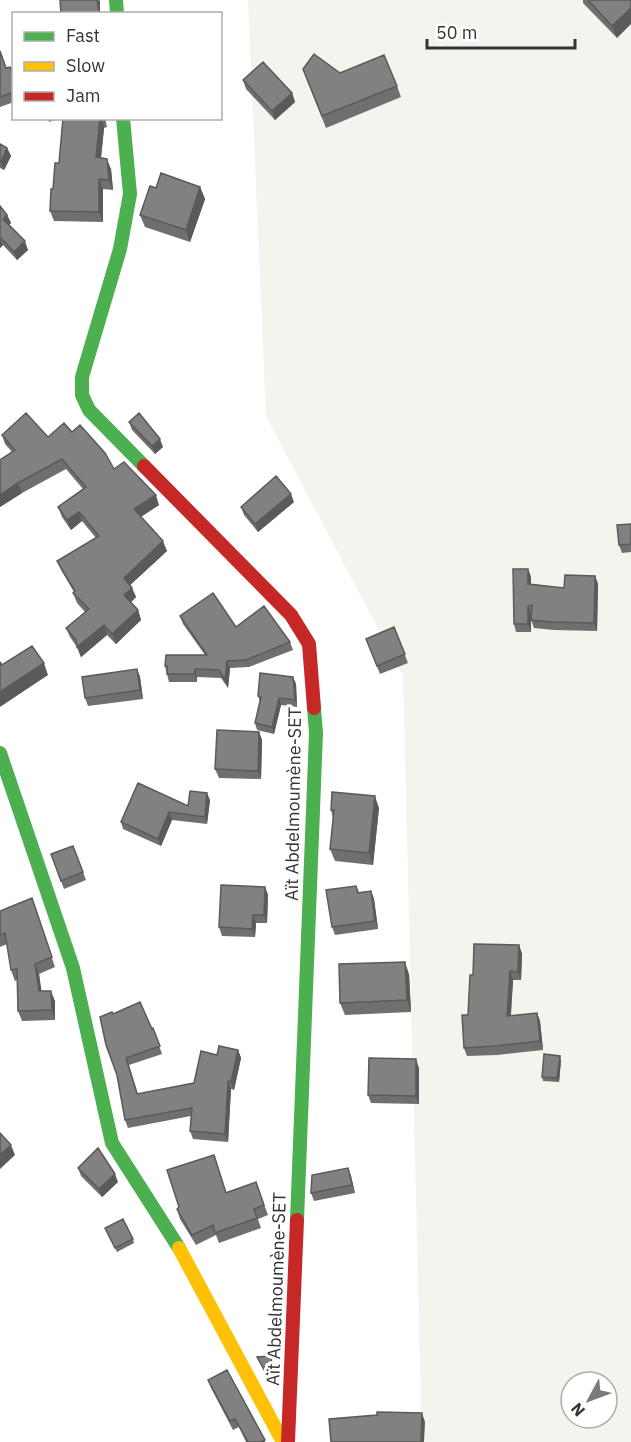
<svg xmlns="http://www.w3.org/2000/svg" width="631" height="1442" viewBox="0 0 631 1442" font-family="'IBM Plex Sans',sans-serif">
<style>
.green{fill:#f1f5ed;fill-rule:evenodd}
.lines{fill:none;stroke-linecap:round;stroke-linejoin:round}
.fast{stroke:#4caf50;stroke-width:14}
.slow{stroke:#ffc107;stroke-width:14}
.jam{stroke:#c62828;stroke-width:14}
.wall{fill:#6f6f6f}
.shaded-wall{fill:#5a5a5a}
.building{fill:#818181;stroke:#5a5a5a;stroke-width:1.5}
.labels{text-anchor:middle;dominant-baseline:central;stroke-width:6;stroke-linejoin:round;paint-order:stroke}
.street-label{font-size:18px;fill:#333;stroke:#fff}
</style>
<rect width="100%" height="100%" fill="#fff"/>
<path class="green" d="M248 0H631V1442H422L403 676 266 416ZM571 1382H607V1418H571Z"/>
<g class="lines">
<path class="fast" d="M116 0 117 14
M123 118 130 194 120 249 82 377V395L89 410 144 466
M0 753 73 968 112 1143 179 1248
M297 1220 316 733 314 708"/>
<path class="slow" d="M179 1248 283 1442"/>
<path class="jam" d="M144 466 291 615 309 644 314 708
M288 1442 297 1220"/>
</g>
<path class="wall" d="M583 0H631L617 38 583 3Z
M0 51 6 68 14 75V102L0 107Z
M340 73 397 86 401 97 326 128 307 80Z
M243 80 292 93 295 102 275 120 246 89Z
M48 118H60L49 122Z
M63 118H105L107 127 104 128 101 158 111 169 113 190 103 189V222L54 221 50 211 53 189 59 163Z
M0 144 7 148 11 156 4 170 0 168Z
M200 187 205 199 190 242 145 227 140 215 156 188Z
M0 206 7 215 11 223 9 225 28 250 17 260 3 245 0 248Z
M129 422 163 447 155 454 132 430Z
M72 432 114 469 159 505 141 517 167 551 130 585 132 588 136 597 131 602 138 610 141 620 116 644 107 635 81 657 77 647 70 637 66 628 85 612 77 603 73 593 74 592 61 570 57 561 96 538 82 521 71 530 62 517 58 507 83 489 66 469 22 493 0 507V460L12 452 5 444 2 435 48 437Z
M294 502 258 532 244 515 241 507Z
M631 524V552L622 553 619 545Z
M528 569 531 577V584L564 588 595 576 598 584 597 631 554 630 534 628 531 620 532 614H531V632H516L514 624Z
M180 616 236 627 290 642 293 650 249 667 230 668 228 688 221 678 197 677V682H169L165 666 205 655 183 624Z
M394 627 408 663 380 674 366 639Z
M137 669 140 677 143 699 88 706 85 698Z
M293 677 296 684 297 707 281 705 274 734 257 730 255 723 260 702 258 696Z
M259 732 262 740 261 779 219 778 215 769Z
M210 800 207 824 172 820 161 846 123 829 121 822Z
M379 808 373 865 335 861 330 849 333 818 331 810Z
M51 854 83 872 86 880 64 889Z
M356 886 359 892 371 891 374 899 378 929 335 935 332 927Z
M265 887 268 895 267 923H256L255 937 222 936 219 927Z
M32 898 55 967 39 974 41 991 55 1001V1020L22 1021 18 1011 17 980 15 981 11 970 7 944 0 947V911Z
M519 945 522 954 521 980H513L511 1016 537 1013 540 1021 543 1050 497 1055 467 1056 464 1048 473 975Z
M409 974 411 1012 345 1015 340 1003Z
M113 1014 152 1029 153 1028 162 1054 129 1065 138 1094 194 1083 217 1055 238 1050 241 1058 234 1090 231 1089 228 1142 193 1139 190 1131 191 1116 128 1128 125 1120Z
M561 1060 559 1082 543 1081 542 1077Z
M419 1068V1104L371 1103 368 1095Z
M214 1155 226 1192 256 1182 268 1215 258 1219 261 1228 219 1243 216 1235 196 1245 180 1219 177 1209 179 1207Z
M78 1168 118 1182 102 1197 81 1176Z
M348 1168 351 1176 355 1193 314 1201 311 1193Z
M105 1228 133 1239 134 1243 117 1252Z
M271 1356 272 1360 274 1379H268L257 1357Z
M208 1380 265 1440V1442H246L239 1427 233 1430 211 1388Z"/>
<path class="shaded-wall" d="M97 0H99L100 1V14L98 7Z
M631 8V24L617 38 612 26Z
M292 93 295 102 275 120 272 111Z
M101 118 104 128 100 167 96 157Z
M7 148 11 156 4 170 1 162Z
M107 159 111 169 113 190 109 180Z
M99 179 103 189V222L99 212Z
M200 187 205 199 190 242 186 230Z
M7 215 11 223 6 227 3 219Z
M0 238 3 245 0 248Z
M25 241 28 250 17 260 14 252Z
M160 439 163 447 155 454 152 446Z
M18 483 22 493 0 507V495Z
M291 494 294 502 258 532 255 524Z
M156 495 159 505 137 519 134 509Z
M79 512 82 521 71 530 67 520Z
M163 541 167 551 127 588 124 578Z
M528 569 531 577V592L528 584Z
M595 576 598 584 597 631 594 623Z
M132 588 136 597 128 605 124 595Z
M528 606 531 614V632L528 624Z
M138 610 141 620 116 644 112 634Z
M104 625 107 635 81 657 77 647Z
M227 661 230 668 228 688 225 680Z
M44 663 48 675 0 707V692Z
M137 669 140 677 143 699 140 690Z
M195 669 197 677V682L195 674Z
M293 677 296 684 297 707 295 700Z
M279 698 281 705 274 734 272 727Z
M259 732 262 740 261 779 258 771Z
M207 793 210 800 207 824 205 817Z
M375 796 379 808 373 865 369 853Z
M169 812 172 820 161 846 158 839Z
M265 887 268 895 267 923 264 915Z
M371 891 374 899 378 929 375 921Z
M253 915 256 923 255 937 252 929Z
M519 945 522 954 521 980 518 972Z
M405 962 409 974 411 1012 407 1000Z
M35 964 39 974 43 1001 39 991Z
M510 971 513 980 510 1025 507 1016Z
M51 991 55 1001V1020L52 1010Z
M537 1013 540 1021 543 1050 540 1041Z
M238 1050 241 1058 234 1090 231 1082Z
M560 1056 561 1060 559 1082 557 1078Z
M416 1059 419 1068V1104L416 1096Z
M228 1081 231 1089 228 1142 225 1134Z
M11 1145 15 1155 0 1169V1155Z
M348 1168 351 1176 355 1193 352 1185Z
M115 1174 118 1182 102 1197 99 1189Z
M271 1356 272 1360 274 1379 272 1375Z
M422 1413 425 1422 424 1442H421Z"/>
<path class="building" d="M60 0H97L98 7 100 14H61Z
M588 0H631V8L612 26Z
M0 51 6 68 10 67 14 75V92L0 97Z
M314 54 340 73 384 55 397 86 322 116 303 69Z
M263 62 292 93 272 111 243 80Z
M63 118H100L96 157 107 159 109 180 99 179V212L50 211 51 189H53L55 163H59Z
M0 144 7 148 1 162 0 161Z
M161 173 200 187 186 230 140 215 150 186 156 188Z
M0 206 7 215 3 219 25 241 14 252 0 237Z
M26 413 48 437 64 423 72 432 80 425 105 453 114 469 124 462 156 495 134 509 163 541 124 578 132 588 124 595 138 610 112 634 104 625 77 647 76 640 66 628 89 609 73 593 75 591 57 561 99 536 79 512 67 520 58 507 86 487 62 459 18 483 0 495V460L15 450 2 435Z
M139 413 160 439 152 446 129 422Z
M276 476 291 494 255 524 241 507Z
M631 524V544L619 545 617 525Z
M513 569H528V584L564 588 565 575 595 576 594 623 551 622 531 620 532 605 528 606V624H514Z
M213 593 236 627 264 606 290 642 246 660 227 661 225 680 219 670 195 669V674H167V666H165L166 655H207L180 616Z
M394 627 405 654 377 666 366 639Z
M32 646 44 663 0 692V662L2 665Z
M137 669 140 690 85 698 82 677Z
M260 673 293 677 295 700 279 698 272 727 255 723 261 697 258 696Z
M217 730 259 732 258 771 215 769Z
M138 783 188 806 190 791 207 793 205 817 169 812 158 839 121 822Z
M332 792 375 796 369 853 330 849 334 810H331Z
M73 846 83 872 61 881 51 854Z
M221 885 265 887 264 915H253L252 929 219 927Z
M356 886 358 893 371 891 375 921 332 927 326 890Z
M32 898 52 957 35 964 39 991H51L52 1010 18 1011 17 969 11 970 5 933 0 935V911Z
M474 944 519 945 518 972 510 971 507 1016 537 1013 540 1041 494 1046 464 1048 462 1015H468L470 975H473Z
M405 962 407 1000 340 1003 339 964Z
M140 1002 152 1029 153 1028 160 1046 126 1058 137 1094 194 1083 201 1051 217 1055 219 1046 238 1050 231 1082 228 1081 225 1134 190 1131 192 1108 125 1120 117 1075 106 1045 100 1017 112 1012 113 1014Z
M544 1054 560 1056 557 1078 542 1077Z
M369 1058 416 1059V1096L368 1095Z
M0 1133 11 1145 0 1155Z
M98 1148 115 1174 99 1189 78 1168Z
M214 1155 226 1193 256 1182 264 1205 254 1209 257 1218 215 1233 213 1225 192 1235 177 1209 179 1207 167 1170Z
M348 1168 352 1185 311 1193 312 1175Z
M123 1219 133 1239 115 1248 105 1228Z
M271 1356 272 1375H267L257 1357Z
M227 1370 265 1440 261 1442H248L235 1419 230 1421 208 1380Z
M377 1412 422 1413 421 1442H331L329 1419 377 1415Z"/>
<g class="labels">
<g class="street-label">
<text transform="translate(293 804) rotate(-89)">Aït Abdelmoumène-SET</text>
<text transform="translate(276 1289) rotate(-88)">Aït Abdelmoumène-SET</text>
</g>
</g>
<rect x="12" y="12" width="210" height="108" fill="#ffffff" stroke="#adadad" stroke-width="1.5"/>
<rect x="24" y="32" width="30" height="9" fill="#4caf50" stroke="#adadad" stroke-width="1.5"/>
<text x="66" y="42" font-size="18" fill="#333333">Fast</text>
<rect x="24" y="62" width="30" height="9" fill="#ffc107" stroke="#adadad" stroke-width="1.5"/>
<text x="66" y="72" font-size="18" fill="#333333">Slow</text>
<rect x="24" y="92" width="30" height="9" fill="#c62828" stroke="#adadad" stroke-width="1.5"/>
<text x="66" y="102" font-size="18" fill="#333333">Jam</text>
<g transform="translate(589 1400) rotate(229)"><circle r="28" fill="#ffffff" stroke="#adadad" stroke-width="1.5"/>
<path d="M0-4.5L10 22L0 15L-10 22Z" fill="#7a7a7a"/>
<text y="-9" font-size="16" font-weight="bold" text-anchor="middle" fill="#333333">N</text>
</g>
<path d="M427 39v9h148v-9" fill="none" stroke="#333333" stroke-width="3"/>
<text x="436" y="39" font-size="18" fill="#333333" stroke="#ffffff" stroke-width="4.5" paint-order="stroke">50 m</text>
</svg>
